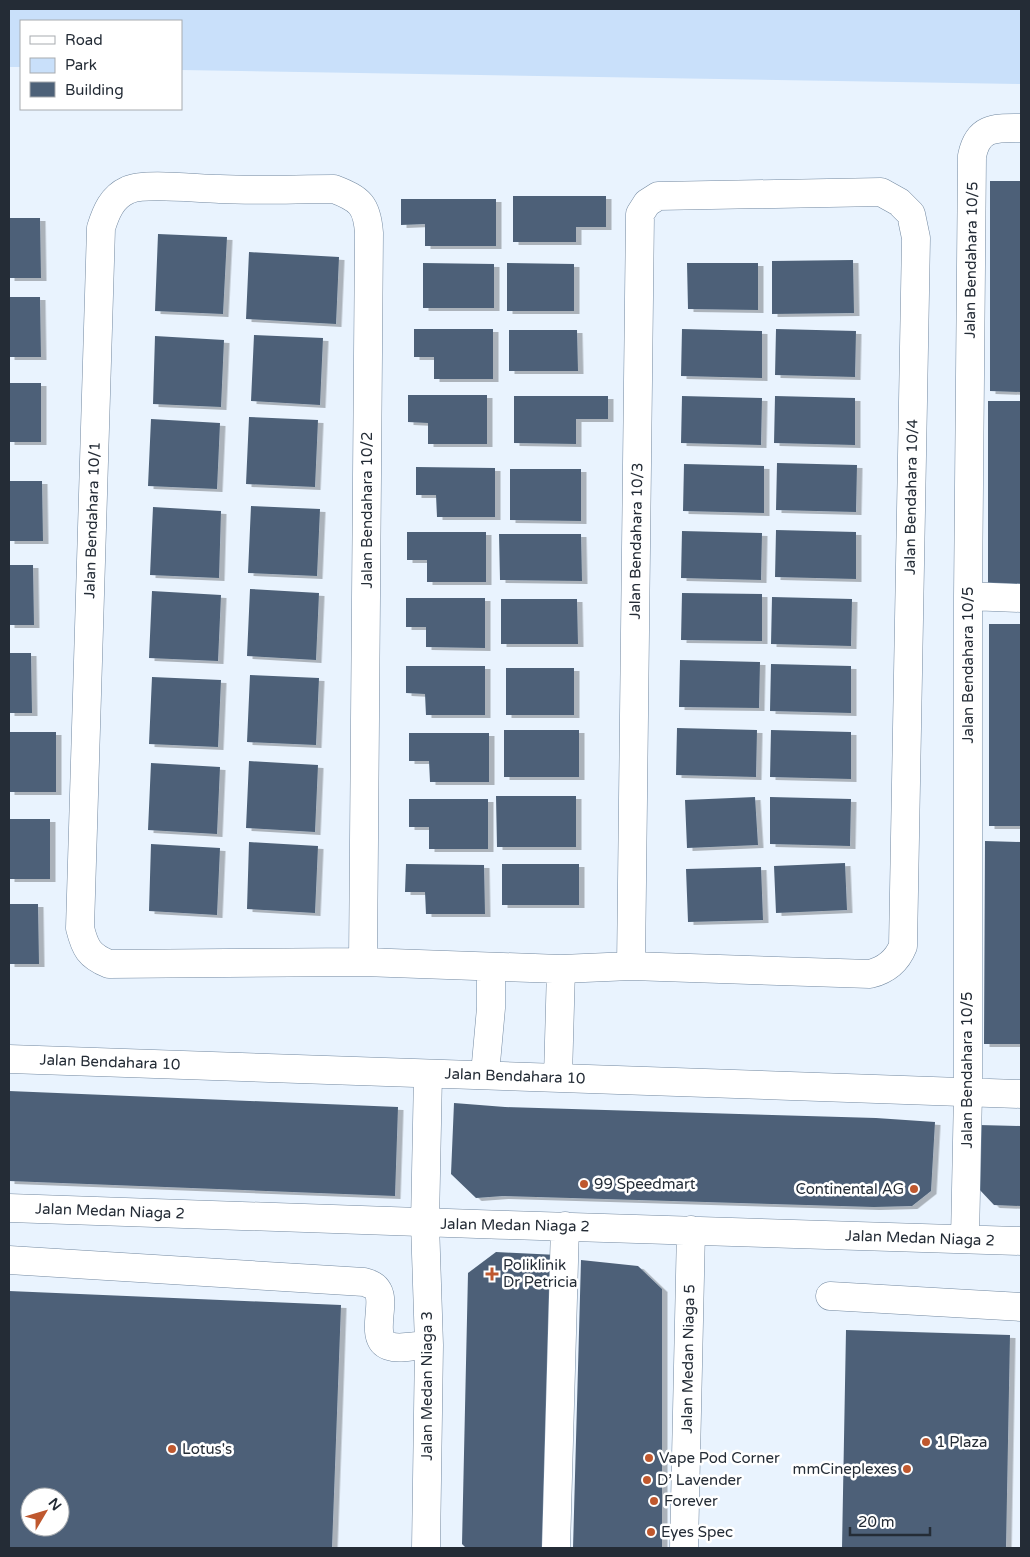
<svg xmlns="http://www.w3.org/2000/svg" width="1030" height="1557" viewBox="0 0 1030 1557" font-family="'Varela Round',sans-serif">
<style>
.green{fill:#c9e0fa}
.building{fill:#4d6178;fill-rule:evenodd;filter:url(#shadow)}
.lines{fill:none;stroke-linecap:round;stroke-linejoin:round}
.minor-casing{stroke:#7389a1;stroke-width:29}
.minor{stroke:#fff;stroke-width:28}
.poi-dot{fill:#bf582e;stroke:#fff;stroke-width:2}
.labels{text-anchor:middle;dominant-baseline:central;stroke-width:5;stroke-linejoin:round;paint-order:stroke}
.street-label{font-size:15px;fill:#242c36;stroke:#fff}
.poi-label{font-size:15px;fill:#242c36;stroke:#fff;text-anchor:start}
</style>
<defs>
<filter id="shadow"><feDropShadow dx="5.5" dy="3" stdDeviation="0" flood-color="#0004"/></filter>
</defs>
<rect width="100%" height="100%" fill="#e9f3fe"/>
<path class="green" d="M9 9H1021V84L181 70V21H21V67H9Z"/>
<path class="building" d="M990 181H1021V392L990 391Z
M513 196H606V227H576V242H513Z
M401 199H496V246H425V224L401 225Z
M9 218H40L41 278H9Z
M158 234 227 237 223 314 155 311Z
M249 252 339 257 336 324 246 319Z
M853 260 854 313 772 314V261Z
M423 263 494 264V308H423Z
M507 263 574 264V311H507Z
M687 263H758V310L688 309Z
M9 297H40L41 357H9Z
M414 329H493V379H434V357H414Z
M682 329 762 331V378L681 376Z
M776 329 856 331 855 377 775 375Z
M509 330H577L578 371H509Z
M254 335 323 338 320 405 251 401Z
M155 336 224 340 221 407 153 404Z
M9 383H41V442H9Z
M408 395H487V444H428V423L408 422Z
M514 396H608V419H576V444L514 443Z
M682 396 762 398 761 445 681 443Z
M775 396 855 398V445L774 443Z
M988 401H1021V595H988Z
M249 417 318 420 315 487 246 484Z
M151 419 220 423 217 489 148 486Z
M777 463 857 465 856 512 776 510Z
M684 464 764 466V513L683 511Z
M416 467 495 468V517H437L436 495H416Z
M510 469H581V521L510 520Z
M9 481H42L43 541H9Z
M251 506 320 509 317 576 248 573Z
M153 507 221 511 219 578 150 575Z
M776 530 856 532V579L775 577Z
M682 531 762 533 761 580 681 578Z
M407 532H486V582H427V560H407Z
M499 534H581L582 581 500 580Z
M9 565H33L34 625H9Z
M250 589 319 593 316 660 247 656Z
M152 591 221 595 218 661 149 658Z
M682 593 762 594V641L681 640Z
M772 597 852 599 851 646 771 644Z
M406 598H485V648L426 647V627H406Z
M501 599H577L578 644H501Z
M989 624H1021V826H989Z
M9 653H31L32 713H9Z
M680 660 760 662 759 708 679 707Z
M771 664 851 666V713L770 711Z
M406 666H485V715H426L425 694 406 693Z
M506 668H574V715H506Z
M250 675 319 678 316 745 247 742Z
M152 677 221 680 218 747 149 744Z
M677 728 757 730 756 777 676 775Z
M504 730H579V777H504Z
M771 730 851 732V779L770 777Z
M9 732H56V792H9Z
M409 733H489V782H430L429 761H409Z
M249 761 318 765 315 832 246 828Z
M151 763 220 767 217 834 148 830Z
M496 796H576V847H497Z
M755 797 758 845 687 848 685 800Z
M770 797 851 799 850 846 770 844Z
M409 799H488V849H429V827H409Z
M9 819H50V879H9Z
M985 841 1021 842V1044H984Z
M249 842 318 846 315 913 247 909Z
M151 844 220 848 217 915 149 911Z
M845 863 847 910 776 913 774 866Z
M406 864 484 865 485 914H426L425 892H405Z
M502 864H579V905H502Z
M761 867 763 920 688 922 686 869Z
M9 904H38L39 964H9Z
M9 1091 398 1107 395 1196 9 1181Z
M454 1103 505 1107 876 1118 935 1122 931 1191 912 1206 874 1207 503 1196 476 1198 451 1174Z
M979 1125 1021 1126V1206L994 1205 978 1188Z
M496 1252 558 1255 544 1548H466L462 1544 468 1273Z
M581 1260 638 1266 662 1289V1548H573Z
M9 1291 341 1305 332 1548H9ZM30 1497H60V1527H30Z
M846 1330 1010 1335 1006 1548H842Z"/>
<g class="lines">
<g class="minor-casing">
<path id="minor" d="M968 596 1021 598
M363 962 369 233C367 205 360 199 334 189 296 189 257 191 219 189 199 189 145 182 128 190 112 197 106 212 101 228L80 928C85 948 89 956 109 964L363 962 561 969 631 966 870 974C886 970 897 961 903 946L916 238 911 214 899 202 881 192 658 196 647 203 640 214 631 966
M9 1059 1021 1094
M485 1074 491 1008V967
M558 1077 561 969
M9 1208C346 1220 684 1231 1021 1241
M965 1239 968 1092V596L972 156C978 126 996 128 1021 128
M9 1260 364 1282C370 1284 375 1285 378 1291 386 1305 369 1339 389 1346 400 1350 417 1345 429 1345
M830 1296 1021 1307
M426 1548 429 1345 425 1223 428 1074
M556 1548 565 1226
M684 1548 691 1230"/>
</g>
<use href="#minor" class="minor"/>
</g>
<g class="poi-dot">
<circle cx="584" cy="1184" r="5"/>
<circle cx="914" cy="1189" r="5"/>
<path d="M489.5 1266.5h5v5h5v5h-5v5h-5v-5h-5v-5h5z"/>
<circle cx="926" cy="1442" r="5"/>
<circle cx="172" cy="1449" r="5"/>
<circle cx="649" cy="1458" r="5"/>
<circle cx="907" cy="1469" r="5"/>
<circle cx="647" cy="1480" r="5"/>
<circle cx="654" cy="1501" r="5"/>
<circle cx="651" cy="1532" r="5"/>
</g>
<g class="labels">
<g class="street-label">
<text transform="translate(971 260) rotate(-89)">Jalan Bendahara 10/5</text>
<text transform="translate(911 497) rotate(-89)">Jalan Bendahara 10/4</text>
<text transform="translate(367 510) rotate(-90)">Jalan Bendahara 10/2</text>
<text transform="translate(92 520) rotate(-88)">Jalan Bendahara 10/1</text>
<text transform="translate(636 541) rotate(-89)">Jalan Bendahara 10/3</text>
<text transform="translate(968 665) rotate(-90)">Jalan Bendahara 10/5</text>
<text transform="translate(110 1062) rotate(2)">Jalan Bendahara 10</text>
<text transform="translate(967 1070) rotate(-90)">Jalan Bendahara 10/5</text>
<text transform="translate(515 1076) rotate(2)">Jalan Bendahara 10</text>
<text transform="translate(110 1211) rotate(2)">Jalan Medan Niaga 2</text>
<text transform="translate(515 1225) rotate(1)">Jalan Medan Niaga 2</text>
<text transform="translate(920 1238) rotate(2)">Jalan Medan Niaga 2</text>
<text transform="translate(688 1359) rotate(-89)">Jalan Medan Niaga 5</text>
<text transform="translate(427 1386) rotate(-90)">Jalan Medan Niaga 3</text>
</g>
<g class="poi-label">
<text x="594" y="1184">99 Speedmart</text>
<text x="904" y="1189" text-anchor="end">Continental AG</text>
<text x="503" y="1265">Poliklinik<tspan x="503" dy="17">Dr Petricia</tspan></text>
<text x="936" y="1442">1 Plaza</text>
<text x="182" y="1449">Lotus's</text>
<text x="659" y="1458">Vape Pod Corner</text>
<text x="897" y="1469" text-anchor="end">mmCineplexes</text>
<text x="657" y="1480">D’ Lavender</text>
<text x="664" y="1501">Forever</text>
<text x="661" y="1532">Eyes Spec</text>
</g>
</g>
<rect width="1030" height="1557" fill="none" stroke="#242c36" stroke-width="20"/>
<rect x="20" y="20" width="162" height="90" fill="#ffffff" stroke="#a7abaf"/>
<rect x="30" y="36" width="25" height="8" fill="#ffffff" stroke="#a7abaf"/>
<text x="65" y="45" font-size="15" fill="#242c36">Road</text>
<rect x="30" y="58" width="25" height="15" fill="#c9e0fa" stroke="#a7abaf"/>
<text x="65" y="70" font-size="15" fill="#242c36">Park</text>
<rect x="30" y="82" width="25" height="15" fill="#4d6178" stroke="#a7abaf"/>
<text x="65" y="95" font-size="15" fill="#242c36">Building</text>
<g transform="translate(45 1512) rotate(52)"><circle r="24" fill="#ffffff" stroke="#a7abaf"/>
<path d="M0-4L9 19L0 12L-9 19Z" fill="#bf582e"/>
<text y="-8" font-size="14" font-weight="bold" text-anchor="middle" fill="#242c36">N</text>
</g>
<path d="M850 1527v8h80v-8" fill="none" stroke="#242c36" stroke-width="2.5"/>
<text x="858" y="1527" font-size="15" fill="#242c36" stroke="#ffffff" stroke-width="4" paint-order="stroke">20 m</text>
</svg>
